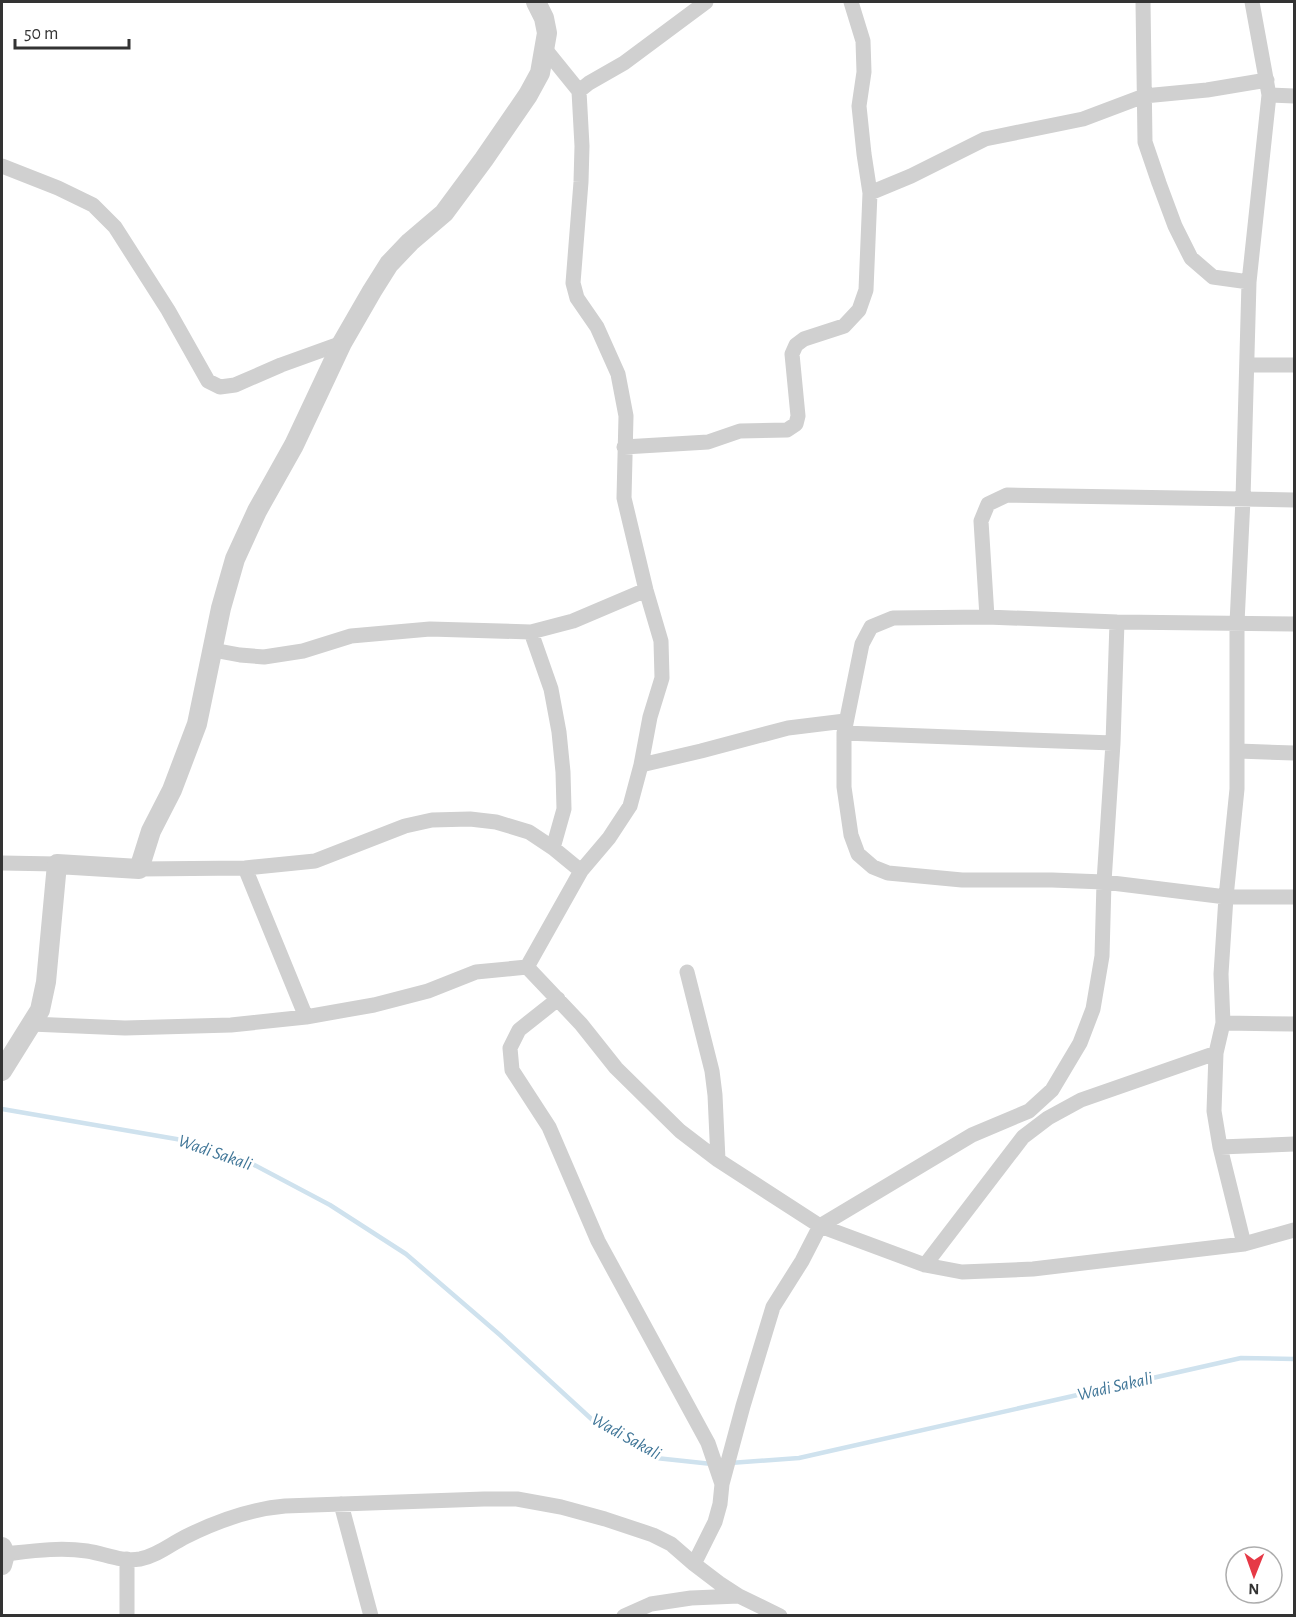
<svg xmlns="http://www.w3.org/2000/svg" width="1296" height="1617" viewBox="0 0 1296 1617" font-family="'Alegreya Sans',sans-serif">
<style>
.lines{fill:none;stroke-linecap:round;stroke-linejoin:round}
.stream{stroke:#cfe2ee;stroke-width:4.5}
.minor{stroke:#d0d0d0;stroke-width:15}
.tertiary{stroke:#d0d0d0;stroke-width:20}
.labels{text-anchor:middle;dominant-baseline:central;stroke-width:6;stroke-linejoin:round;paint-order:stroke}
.water-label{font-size:18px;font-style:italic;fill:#3f7597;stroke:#fff}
</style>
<rect width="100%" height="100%" fill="#fff"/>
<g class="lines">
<path class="stream" d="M2 1109 182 1140 243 1159 330 1205 406 1254 500 1335 599 1426 656 1458 712 1464
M730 1463 799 1458 1241 1358 1294 1359"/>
<path class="minor" d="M1143 2 1145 142 1159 183 1175 226 1191 258 1213 277 1249 282
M545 49 579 91 589 83 624 63 706 2
M1269 95 1294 96
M2 166 58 188 93 205 115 227 168 310 208 381 220 387 235 385 281 365 342 343
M870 193 911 176 985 139 1083 119 1144 96 1207 90 1267 80
M1248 365H1294
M624 447 708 442 740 431 787 430 796 424 798 416 792 354 796 345 804 339 844 326 859 310 866 290 870 193 864 154 859 106 864 72 863 41 851 2
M987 617 981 521 988 504 1007 495 1294 500
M1294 624 1117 622 987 617 893 618 871 627 862 644 844 733V787L851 835 858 854 873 867 888 873 962 880H1052L1104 882 1226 897H1294
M531 632 551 689 559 732 563 772 564 809 553 848
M213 650 240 655 264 657 303 651 351 636 430 629 531 632 573 621 646 590
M844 733 1113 743
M1238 751 1294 753
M641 765 701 751 788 728 845 721
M2 863 57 864
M245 868 306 1017
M139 869 245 868 315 861 405 826 432 820 470 819 496 822 529 832 553 848 581 871
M527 967 581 871 609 838 630 806 641 765 650 717 662 678 661 641 646 590 624 498 626 416 618 374 597 327 577 298 573 283 581 182 582 146 579 91
M527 967 581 1024 616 1068 680 1131 718 1160 820 1226 925 1265 962 1272 1033 1269 1244 1244 1294 1230
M687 972 712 1071 715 1095 718 1160
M558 999 519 1030 510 1048 512 1070 549 1127 598 1241 708 1443 722 1484 720 1504 715 1522 694 1564
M1223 1023 1294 1024
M31 1024 125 1028 231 1025 306 1017 374 1005 428 991 476 972 527 967
M1220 1147 1294 1144
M1244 1244 1220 1147 1214 1111 1216 1053 1223 1023 1221 974 1226 897 1237 789V623L1243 499 1249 282 1269 95 1252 2
M925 1265 1023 1137 1048 1118 1081 1100 1216 1053
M722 1484 743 1406 773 1307 802 1261 820 1226 972 1135 1029 1111 1052 1090 1080 1043 1093 1009 1102 956 1104 882 1113 743 1117 622
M341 1504 371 1616
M5 1554C32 1551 59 1547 87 1551 106 1554 120 1562 140 1559 157 1556 171 1544 185 1537 217 1521 251 1509 285 1506L484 1499H517L561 1507 605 1519 653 1535 671 1544 694 1564 719 1583 739 1596 780 1616
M127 1616V1559
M624 1616 651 1604 691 1598 739 1596"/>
<path class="tertiary" d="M2 1071 40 1010 46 982 57 864 139 869 151 831 172 790 197 724 221 608 235 559 257 511 294 445 342 343 372 291 389 264 410 242 444 213 484 159 528 95 540 73 547 33 544 18 536 2
M2 1547 5 1554 2 1565"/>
</g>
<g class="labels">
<g class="water-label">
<text transform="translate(215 1153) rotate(19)">Wadi Sakali</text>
<text transform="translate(1115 1387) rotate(-13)">Wadi Sakali</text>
<text transform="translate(626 1437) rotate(29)">Wadi Sakali</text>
</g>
</g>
<rect width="1296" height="1617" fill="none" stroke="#333333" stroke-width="6"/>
<g transform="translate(1254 1575) rotate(181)"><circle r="28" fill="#ffffff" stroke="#adadad" stroke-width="1.5"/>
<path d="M0-4.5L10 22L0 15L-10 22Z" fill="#e63946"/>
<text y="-9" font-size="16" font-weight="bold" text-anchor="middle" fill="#333333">N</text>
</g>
<path d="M15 39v9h114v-9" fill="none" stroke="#333333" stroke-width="3"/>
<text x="24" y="39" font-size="18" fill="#333333" stroke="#ffffff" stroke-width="4.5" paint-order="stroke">50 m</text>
</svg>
